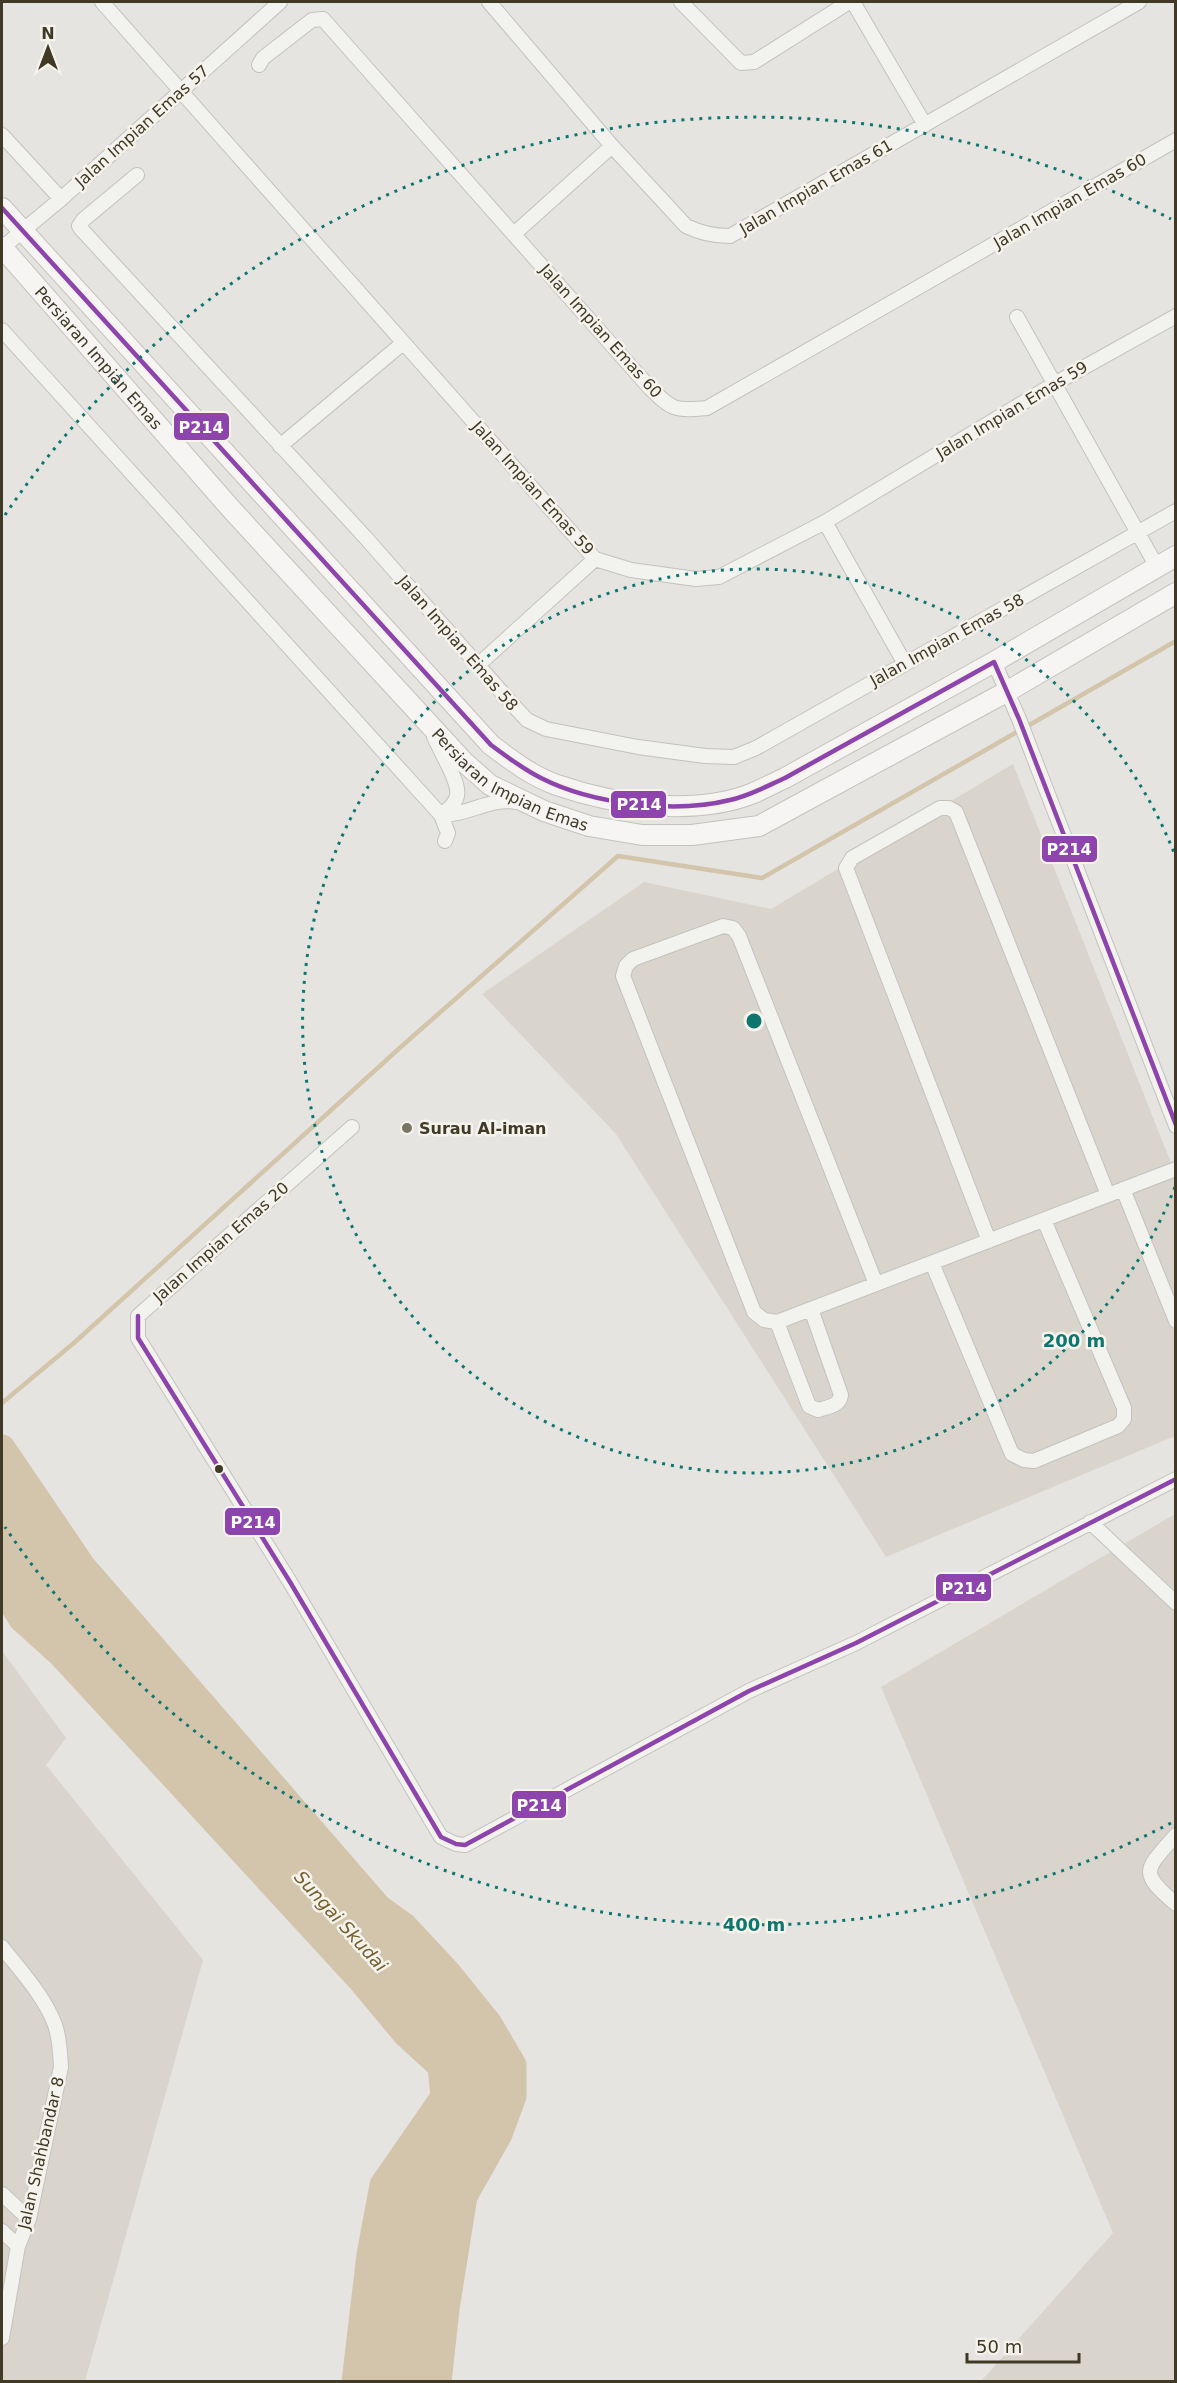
<svg xmlns="http://www.w3.org/2000/svg" width="1177" height="2383" viewBox="0 0 1177 2383" font-family="'DejaVu Sans',sans-serif">
<style>
.built{fill:#d9d5cd}
.water{fill:#d2c5ac}
.lines{fill:none;stroke-linecap:round;stroke-linejoin:round}
.stream{stroke:#d2c5ac;stroke-width:4.5}
.river{stroke:#d2c5ac;stroke-width:27}
.minor-casing{stroke:#c3c2be;stroke-width:16}
.secondary-casing{stroke:#c3c2be;stroke-width:22}
.minor{stroke:#f2f2ef;stroke-width:14}
.secondary{stroke:#f6f5f4;stroke-width:20}
.bus-1-casing{stroke:#f5f3ec;stroke-width:9}
.bus-1{stroke:#8e44ad;stroke-width:4.5}
.ring{fill:none;stroke:#0f766e;stroke-width:3;stroke-dasharray:3 6}
.poi-dot{fill:#797567;stroke:#f5f3ec;stroke-width:2}
.bus-dot{fill:#3f3926;stroke:#f5f3ec;stroke-width:2}
.labels{text-anchor:middle;dominant-baseline:central;stroke-width:5;stroke-linejoin:round;paint-order:stroke}
.street-label{font-size:16px;fill:#3f3926;stroke:#f5f3ec}
.poi-label{font-size:16px;font-weight:bold;fill:#3f3926;stroke:#f5f3ec;text-anchor:start}
.water-label{font-size:18px;font-style:italic;fill:#745f2f;stroke:#f5f3ec}
.centre{fill:#0f766e;stroke:#f5f3ec;stroke-width:3}
.ring-label{font-size:18px;text-anchor:middle;font-weight:bold;fill:#0f766e;stroke:#f5f3ec;stroke-width:5;stroke-linejoin:round;paint-order:stroke}
.line-badge{stroke:#f5f3ec;stroke-width:2}
.badge-label{font-size:16px;text-anchor:middle;font-weight:bold;fill:#fff}
</style>
<rect width="100%" height="100%" fill="#e5e4e0"/>
<path class="built" d="M1013 764 1175 1173V1436L886 1557 616 1134 482 994 644 882 771 909Z
M1175 1514V2381H981L1113 2233 881 1687Z
M2 1651 66 1738 46 1765 203 1960 85 2381H2Z"/>
<path class="water" d="M2 1448 82 1566 379 1908 404 1926 447 1972 489 2024 513 2065V2096L499 2134 464 2196 446 2309 438 2381H355L370 2255 383 2185 443 2097 441 2066 406 2034 361 1980 62 1655 22 1619 2 1587Z"/>
<g class="lines">
<path class="stream" d="M2 1403 75 1342 403 1045 618 856 762 878 1176 641"/>
<path class="river" d="M2 1448 82 1566 379 1908 404 1926 447 1972 489 2024 513 2065V2096L499 2134 464 2196 446 2309 438 2382
M2 1587 22 1619 62 1655 361 1980 406 2034 441 2066 444 2097 383 2185 370 2255 355 2382"/>
<g class="minor-casing">
<path id="minor" d="M102 2 595 559 631 570 696 579 719 577 825 522 1054 384 1176 316
M489 2 612 146 686 226C700 233 713 236 730 236L1139 2
M681 2 741 63 754 62 849 2
M853 2 925 125
M259 65 263 58 312 20 323 19 649 387C672 410 674 411 707 408L1176 140
M2 135 61 199
M137 175 83 220 79 226 82 230 365 537 514 706 527 720 546 729 638 747 705 756 734 757 756 748 1176 511
M515 233 612 146
M2 248 61 199 280 2
M1017 317 1157 567
M2 330 441 815 448 833 445 841
M280 446 403 343
M825 522 905 664
M994 662 1019 719 1176 1126
M478 665 595 559
M434 737C439 747 444 757 449 767 459 789 464 799 441 815
M443 815C469 815 490 797 517 802
M352 1127 138 1316V1338L290 1582 441 1837 456 1844 465 1845 749 1691 856 1643 1176 1479
M1123 1189 1176 1321
M989 1241 846 868 852 858 940 808H949L956 812 1108 1195
M932 1263 1012 1454 1024 1460 1034 1461 1118 1426 1124 1419V1408L1044 1220
M876 1284 739 936 733 928 723 926 633 959 626 966 623 976 754 1312 764 1320 777 1322 1176 1169
M777 1322 809 1406 818 1410C827 1407 840 1406 841 1395L811 1309
M1090 1522 1176 1603
M1176 1835C1145 1870 1138 1872 1176 1904
M2 1947C20 1970 45 1997 55 2025 60 2039 60 2053 61 2067L29 2219 18 2246 2 2338
M2 2194 29 2219
M2 2231 18 2246"/>
</g>
<g class="secondary-casing">
<g id="secondary">
<path d="M2 208 491 745C511 760 533 777 557 785 614 805 694 816 751 794 763 789 774 783 785 778L994 662 1176 556"/>
<path id="s1" d="M2 247 232 510 464 762 490 785 544 811 589 826 642 835H692L759 826 1008 691 1176 593"/>
</g>
</g>
<use href="#minor" class="minor"/>
<use href="#secondary" class="secondary"/>
<g class="bus-1-casing">
<path id="bus-1" d="M2 208 491 745C507 757 523 769 541 778 592 804 674 814 730 800 749 796 767 786 785 778L994 662 1019 719 1176 1125
M138 1316V1338L290 1582 441 1837 456 1844 465 1845 749 1691 856 1643 1176 1479"/>
</g>
<use href="#bus-1" class="bus-1"/>
</g>
<g class="ring">
<path d="M1175 1187A452 452 0 1 1 1175 855"/>
<path d="M1171 1823A904 904 0 0 1 5 1527M5 515A904 904 0 0 1 1171 219"/>
</g>
<circle class="poi-dot" cx="407" cy="1128" r="6"/>
<circle class="bus-dot" cx="219" cy="1469" r="5"/>
<g class="labels">
<g class="street-label">
<text transform="translate(142 126) rotate(-42)">Jalan Impian Emas 57</text>
<text transform="translate(816 187) rotate(-30)">Jalan Impian Emas 61</text>
<text transform="translate(1070 201) rotate(-30)">Jalan Impian Emas 60</text>
<text transform="translate(601 331) rotate(48)">Jalan Impian Emas 60</text>
<text stroke="none"><textPath href="#s1" startOffset="147">Persiaran Impian Emas</textPath></text>
<text transform="translate(1012 410) rotate(-31)">Jalan Impian Emas 59</text>
<text transform="translate(533 488) rotate(48)">Jalan Impian Emas 59</text>
<text transform="translate(947 640) rotate(-29)">Jalan Impian Emas 58</text>
<text transform="translate(458 643) rotate(49)">Jalan Impian Emas 58</text>
<text stroke="none"><textPath href="#s1" startOffset="741">Persiaran Impian Emas</textPath></text>
<text transform="translate(221 1242) rotate(-41)">Jalan Impian Emas 20</text>
<text transform="translate(41 2153) rotate(-77)">Jalan Shahbandar 8</text>
</g>
<g class="poi-label">
<text x="419" y="1128">Surau Al-iman</text>
</g>
<g class="water-label">
<text transform="translate(341 1921) rotate(48)">Sungai Skudai</text>
</g>
</g>
<circle cx="754" cy="1021" r="9" class="centre"/>
<g class="ring-label">
<text x="1074" y="1347">200 m</text>
<text x="754" y="1931">400 m</text>
</g>
<g class="line-badge">
<rect x="173" y="412" width="57" height="29" rx="6" fill="#8e44ad"/>
<rect x="610" y="790" width="57" height="29" rx="6" fill="#8e44ad"/>
<rect x="1041" y="835" width="57" height="28" rx="6" fill="#8e44ad"/>
<rect x="224" y="1507" width="57" height="29" rx="6" fill="#8e44ad"/>
<rect x="935" y="1573" width="57" height="29" rx="6" fill="#8e44ad"/>
<rect x="511" y="1790" width="56" height="29" rx="6" fill="#8e44ad"/>
</g>
<g class="badge-label">
<text x="201" y="433">P214</text>
<text x="639" y="810">P214</text>
<text x="1069" y="855">P214</text>
<text x="253" y="1528">P214</text>
<text x="964" y="1594">P214</text>
<text x="539" y="1811">P214</text>
</g>
<rect width="1177" height="2383" fill="none" stroke="#3f3926" stroke-width="6"/>
<g transform="translate(48 48)" stroke="#f5f3ec" stroke-width="4.5" paint-order="stroke">
<path d="M0-4.5L10 22L0 15L-10 22Z" fill="#3f3926"/>
<text y="-9" font-size="16" font-weight="bold" text-anchor="middle" fill="#3f3926">N</text>
</g>
<path d="M967 2353v9h112v-9" fill="none" stroke="#3f3926" stroke-width="3"/>
<text x="976" y="2353" font-size="18" fill="#3f3926" stroke="#f5f3ec" stroke-width="4.5" paint-order="stroke">50 m</text>
</svg>
